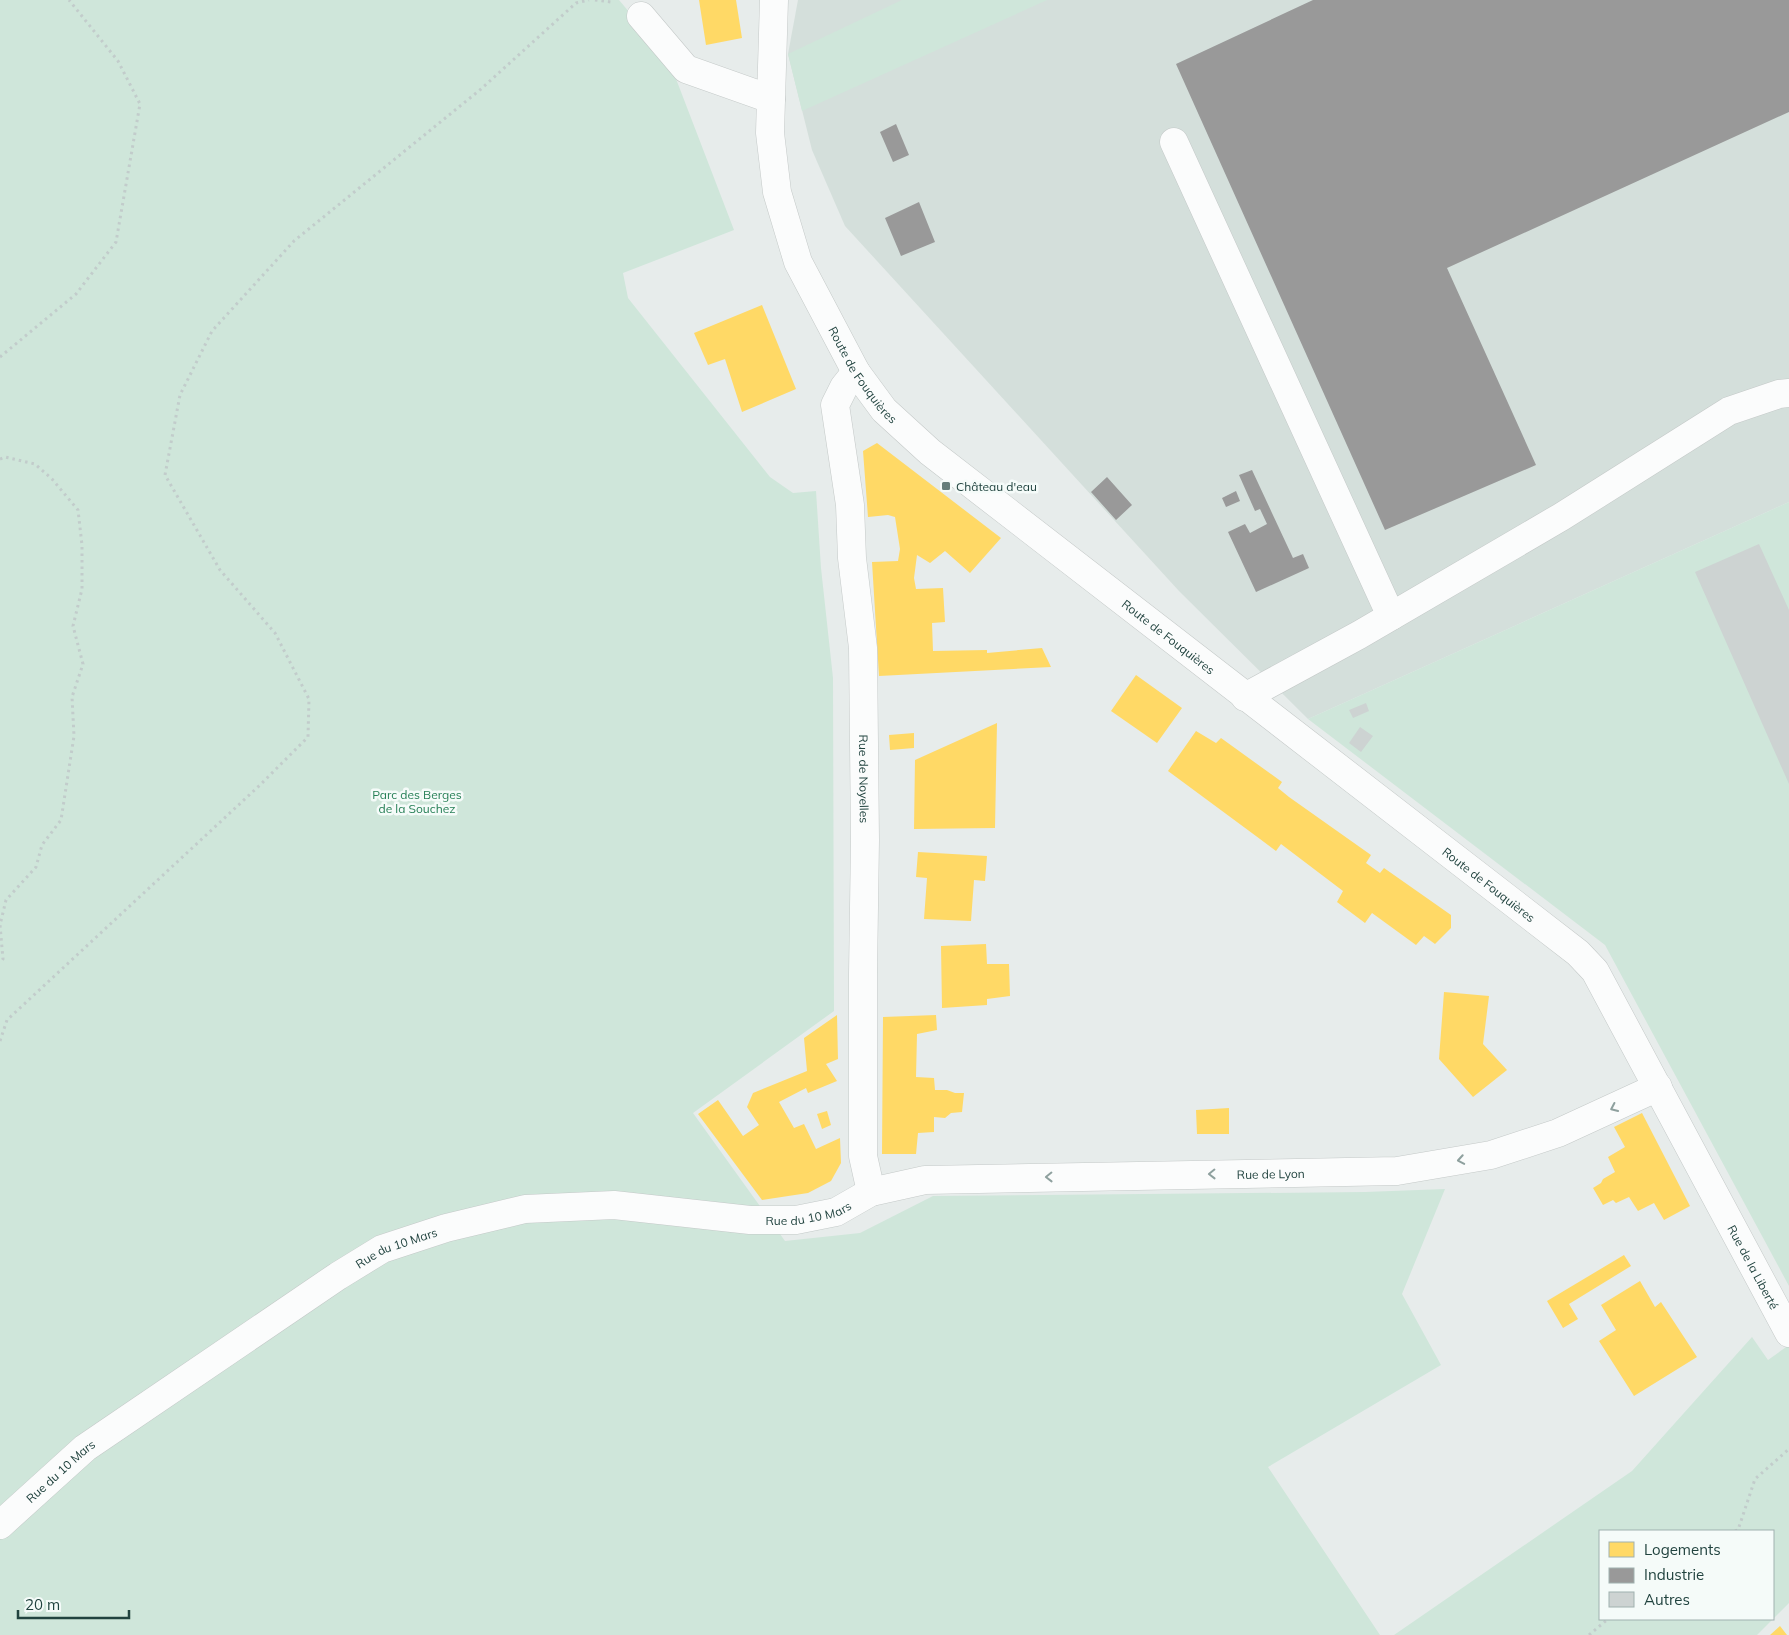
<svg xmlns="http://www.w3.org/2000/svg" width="1789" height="1635" viewBox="0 0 1789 1635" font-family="Mulish,sans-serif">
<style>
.built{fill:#d4dfdb}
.green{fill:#cfe6da;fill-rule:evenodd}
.homes{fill:#ffd966}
.industry{fill:#999}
.building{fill:#cdd3d2}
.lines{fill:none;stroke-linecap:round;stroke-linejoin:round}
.minor-casing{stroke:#c4c9c8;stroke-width:29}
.path{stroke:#c2cccb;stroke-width:3;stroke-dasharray:2.5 4;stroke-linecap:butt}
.minor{stroke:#fbfcfc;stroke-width:28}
.oneway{stroke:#8ea09e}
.poi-dot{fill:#667e7b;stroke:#f5fbf9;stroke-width:2}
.labels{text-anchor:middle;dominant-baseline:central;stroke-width:5;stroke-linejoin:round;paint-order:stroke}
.street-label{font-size:12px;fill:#21433f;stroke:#f5fbf9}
.poi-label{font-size:12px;fill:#21433f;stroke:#f5fbf9;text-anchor:start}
.park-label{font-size:12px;fill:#267f56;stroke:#f5fbf9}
</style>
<rect width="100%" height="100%" fill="#e7eceb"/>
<path class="built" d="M798 0H1789V502L1308 719 1179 591 845 226 812 150 788 54Z"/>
<path class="green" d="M0 0H619L668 58 734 230 623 273 628 298 770 477 793 493 816 491 821 568 833 678 834 1011 693 1113 785 1241 860 1233 933 1196 1365 1192 1445 1189 1402 1294 1441 1365 1268 1467 1380 1635H0Z
M902 0H1047L802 111 788 54Z
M1789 502V1286L1605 945 1308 719Z
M1752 1337 1768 1360 1789 1345V1603L1757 1635H1394L1632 1471ZM1600 1531H1773V1619H1600Z"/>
<path class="homes" d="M699 0H736L742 38 706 45Z
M762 305 796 389 742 412 725 359 708 365 694 333Z
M877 443 1001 538 970 573 945 551 930 563 917 555 914 578 916 589 943 588 945 622 932 623 933 651 987 650V653L1042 648 1051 667 879 676 872 562 898 561 900 549 895 517 888 515 868 517 863 451Z
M1136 675 1182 708 1157 743 1111 711Z
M997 723 995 828 914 829 915 760Z
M1196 731 1216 743 1221 738 1282 782 1278 788 1289 797 1371 855 1366 863 1380 873 1384 868 1451 915V928L1435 944 1424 936 1416 945 1372 913 1365 923 1337 902 1343 891 1281 844 1276 851 1260 839 1168 771Z
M914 733V748L890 750 889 735Z
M918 852 987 856 985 881 974 880 971 921 924 919 927 878 916 877Z
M986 944 987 964H1009L1010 996 987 999V1005L942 1008 941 946Z
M1444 992 1489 996 1483 1044 1507 1070 1473 1097 1439 1059Z
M837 1015 838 1059 826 1064 837 1081 808 1093 806 1088 779 1102 794 1128 804 1124 816 1149 840 1138 841 1163 831 1181 808 1193 762 1200 698 1114 718 1100 743 1136 759 1125 747 1107 753 1093 807 1071 804 1038Z
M936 1015 937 1030 917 1034 916 1077 934 1078 935 1090H947L955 1093H964L962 1112 951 1113 945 1118 934 1117V1132L918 1133 916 1154H882L883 1017Z
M1229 1108V1134H1197L1196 1110Z
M827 1111 831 1125 822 1129 817 1114Z
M1642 1113 1690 1206 1664 1220 1654 1203 1638 1211 1629 1197 1616 1203 1613 1200 1603 1205 1593 1188 1601 1183 1603 1179 1615 1172 1608 1157 1625 1147 1614 1127Z
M1624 1255 1631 1266 1569 1304 1578 1319 1563 1328 1547 1301Z
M1640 1281 1655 1307 1661 1302 1697 1357 1634 1396 1599 1341 1616 1330 1601 1305Z
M1780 1626 1787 1635H1770Z"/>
<path class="industry" d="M1313 0H1789V112L1447 268 1536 465 1385 530 1176 64Z
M896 124 909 155 893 162 880 132Z
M919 202 935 242 901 256 885 218Z
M1252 470 1293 558 1303 554 1309 568 1256 592 1228 532 1245 524 1250 533 1267 524 1260 509 1255 511 1239 475Z
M1107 477 1132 505 1116 520 1091 492Z
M1236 491 1240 501 1226 507 1222 498Z"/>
<path class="building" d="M1759 544 1789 610V784L1695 572Z
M1366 703 1369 711 1353 718 1349 710Z
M1360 727 1373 736 1361 752 1349 743Z"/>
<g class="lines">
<g class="minor-casing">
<g id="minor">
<path id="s1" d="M774 0 770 133 777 192 798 262 856 372 884 410 930 452 1578 953 1595 971 1789 1333"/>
<path d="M641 16 686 69 771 99"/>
<path d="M1174 142 1391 616"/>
<path id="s2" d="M856 372 844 387 835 405 850 505 852 558 863 648 865 840 863 974V1156L871 1192"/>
<path d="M1245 697 1359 635 1561 517 1729 411 1779 394 1789 393"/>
<path id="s3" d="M0 1525 85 1448 338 1276 382 1249 446 1228 525 1209 614 1205 750 1220H796L836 1212 871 1192 925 1180 1397 1171 1491 1155 1558 1133 1658 1087"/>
</g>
</g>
<path class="path" d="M595 0 611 2
M0 357 76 294 116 242 140 104 118 61 69 0
M0 459 5 457 35 464 52 479 78 510 82 545V589L73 626 83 664 72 697 74 736 61 820 42 845 36 867 6 900 0 925 3 959 0 963
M0 1041 7 1020 260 785 308 737 309 699 275 633 220 570 165 475 180 395 212 331 294 241 481 89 576 3 589 0
M1735 1531 1738 1530 1755 1479 1789 1449
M1589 1635 1608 1619"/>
<use href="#minor" class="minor"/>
</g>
<defs><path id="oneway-chevron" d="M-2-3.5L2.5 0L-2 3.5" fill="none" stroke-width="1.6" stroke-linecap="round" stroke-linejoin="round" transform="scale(1.25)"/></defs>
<g class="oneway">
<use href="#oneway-chevron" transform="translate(1614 1108) rotate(155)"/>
<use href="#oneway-chevron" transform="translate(1461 1160) rotate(170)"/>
<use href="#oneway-chevron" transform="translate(1212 1174) rotate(179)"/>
<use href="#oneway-chevron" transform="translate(1049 1177) rotate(179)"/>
</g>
<rect class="poi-dot" x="941" y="481" width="10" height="10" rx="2.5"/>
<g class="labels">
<g class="street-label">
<text stroke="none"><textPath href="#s1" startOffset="396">Route de Fouquières</textPath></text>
<text stroke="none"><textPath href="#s1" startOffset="801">Route de Fouquières</textPath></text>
<text stroke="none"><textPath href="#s2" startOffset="415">Rue de Noyelles</textPath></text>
<text stroke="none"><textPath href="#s1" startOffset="1206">Route de Fouquières</textPath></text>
<text stroke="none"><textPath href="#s3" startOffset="1375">Rue de Lyon</textPath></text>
<text stroke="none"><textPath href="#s3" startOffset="906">Rue du 10 Mars</textPath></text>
<text stroke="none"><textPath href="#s3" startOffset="486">Rue du 10 Mars</textPath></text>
<text stroke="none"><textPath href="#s1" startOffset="1679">Rue de la Liberté</textPath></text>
<text stroke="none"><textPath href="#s3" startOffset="81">Rue du 10 Mars</textPath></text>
</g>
<g class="poi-label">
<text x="956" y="486">Château d'eau</text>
</g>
<g class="park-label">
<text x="417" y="794">Parc des Berges<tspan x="417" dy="14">de la Souchez</tspan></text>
</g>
</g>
<rect x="1599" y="1530" width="175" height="90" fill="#f5fbf9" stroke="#a0b1af"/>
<rect x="1609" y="1542" width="25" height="15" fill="#ffd966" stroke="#a0b1af"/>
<text x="1644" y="1555" font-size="15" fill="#21433f">Logements</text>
<rect x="1609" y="1568" width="25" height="15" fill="#999999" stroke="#a0b1af"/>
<text x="1644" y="1580" font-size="15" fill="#21433f">Industrie</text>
<rect x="1609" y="1592" width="25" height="15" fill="#cdd3d2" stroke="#a0b1af"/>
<text x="1644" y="1605" font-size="15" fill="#21433f">Autres</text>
<path d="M18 1610v8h111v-8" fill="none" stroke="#21433f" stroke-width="2.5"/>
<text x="25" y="1610" font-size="15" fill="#21433f" stroke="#f5fbf9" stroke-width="4" paint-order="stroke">20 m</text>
</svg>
